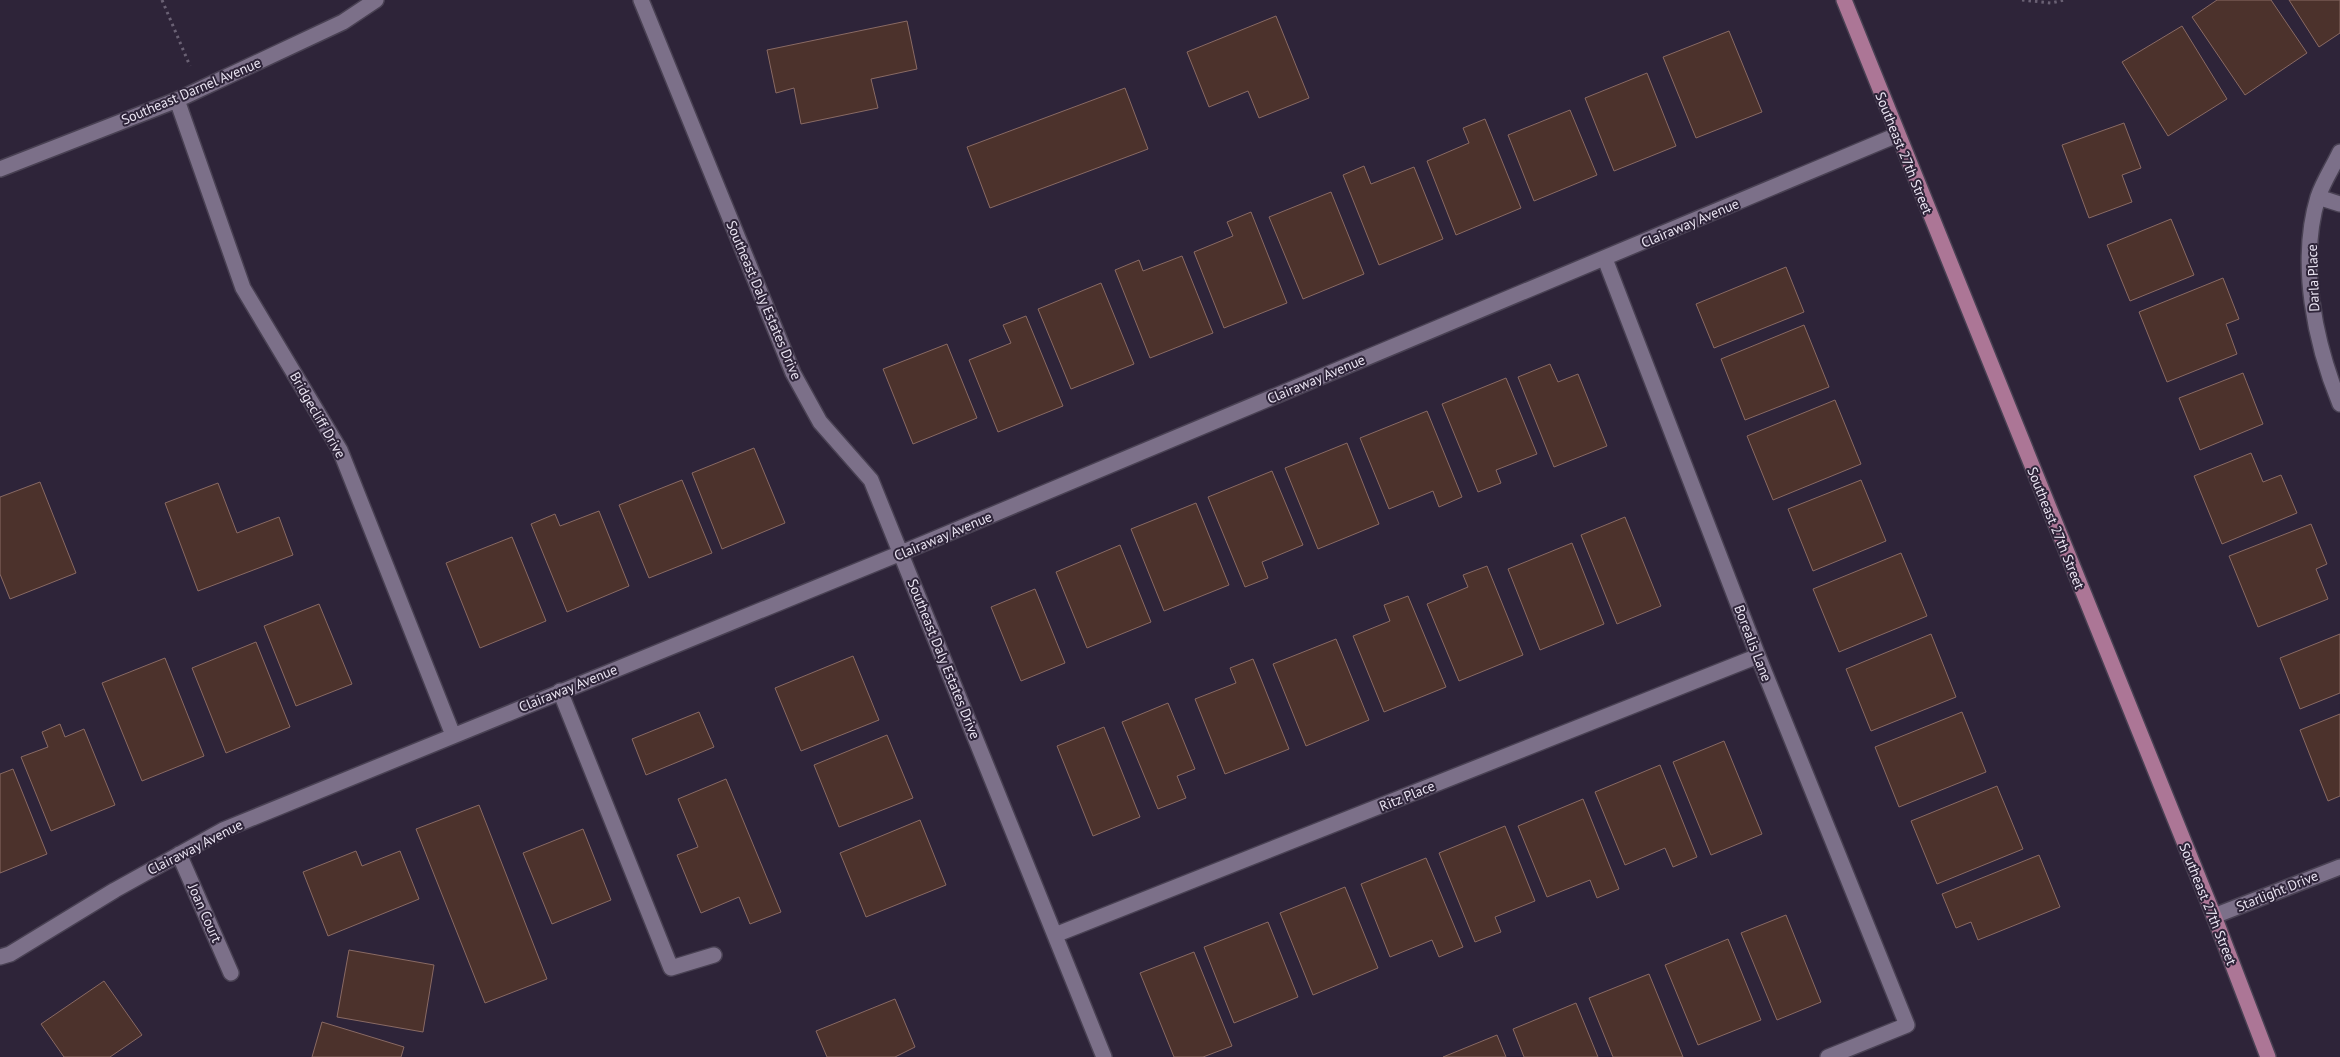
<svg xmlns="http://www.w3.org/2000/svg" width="2340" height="1057" viewBox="0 0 2340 1057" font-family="'PT Sans',sans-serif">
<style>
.building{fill:#4c322c;stroke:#896a64}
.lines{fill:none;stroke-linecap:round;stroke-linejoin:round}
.service-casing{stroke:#494153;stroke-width:18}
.minor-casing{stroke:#494153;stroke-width:18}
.primary-casing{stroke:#494153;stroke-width:18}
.path{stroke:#6a6174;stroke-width:3;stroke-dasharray:2.5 4;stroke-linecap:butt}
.service{stroke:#7c7089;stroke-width:15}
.minor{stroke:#7c7089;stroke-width:15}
.primary{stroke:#ac7696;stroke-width:15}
.labels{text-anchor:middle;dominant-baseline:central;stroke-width:4;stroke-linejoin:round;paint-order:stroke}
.street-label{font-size:14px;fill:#ebe5f3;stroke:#2e2439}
</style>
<rect width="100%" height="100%" fill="#2e2439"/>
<path class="building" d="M2217 0H2271L2307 53 2245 95 2192 17Z
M2289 0H2340V33L2319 47Z
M1276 16 1309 98 1259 118 1248 91 1209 107 1187 52Z
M907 21 917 69 871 79 878 108 801 124 794 88 776 93 767 50Z
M2182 26 2227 99 2168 136 2122 62Z
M1729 31 1762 112 1696 138 1663 57Z
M1647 73 1676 146 1614 171 1585 98Z
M1125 88 1148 149 990 208 967 147Z
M1570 110 1597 175 1534 201 1508 135Z
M1485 119 1521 208 1456 235 1427 161 1469 143 1463 128Z
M2124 123 2141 168 2122 175 2132 202 2089 218 2062 145Z
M1364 166 1371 184 1414 167 1443 239 1379 265 1343 175Z
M1331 192 1364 274 1303 299 1269 217Z
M1251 212 1287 303 1224 328 1194 252 1233 236 1227 222Z
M2171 219 2194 275 2130 301 2107 245Z
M1182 256 1213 333 1150 358 1115 270 1139 260 1143 271Z
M1786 267 1804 312 1714 348 1696 304Z
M2223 278 2239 319 2226 324 2237 354 2167 382 2139 312Z
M1101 283 1134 364 1071 389 1038 309Z
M1026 316 1063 406 998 432 969 360 1011 343 1003 325Z
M1804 325 1829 387 1745 420 1721 359Z
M947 344 977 418 913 444 883 369Z
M1550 364 1558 382 1578 374 1607 446 1554 467 1518 377Z
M2243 373 2263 424 2200 450 2179 398Z
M1506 378 1537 454 1496 470 1501 483 1478 492 1442 404Z
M1835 400 1861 464 1773 500 1747 436Z
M1427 411 1462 497 1439 507 1433 491 1389 509 1360 438Z
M1347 443 1379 524 1318 549 1285 468Z
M754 448 785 523 722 549 692 473Z
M2251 453 2263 482 2281 475 2297 513 2222 544 2194 476Z
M1272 471 1303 545 1262 562 1268 578 1245 587 1208 497Z
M682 480 712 553 649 578 619 505Z
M1861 480 1886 541 1813 571 1788 509Z
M40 482 76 573 10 599 0 574V497Z
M218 483 237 533 279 517 293 555 198 591 165 503Z
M1196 503 1229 585 1164 611 1131 529Z
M599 511 629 586 567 612 531 524 555 514 560 526Z
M1625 517 1661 606 1617 624 1581 535Z
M2311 524 2327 564 2316 569 2328 599 2258 627 2229 556Z
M512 537 546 621 480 648 446 563Z
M1572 543 1604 624 1540 650 1508 569Z
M1120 545 1151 622 1087 648 1056 572Z
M1901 553 1927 616 1839 652 1813 589Z
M1487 566 1523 655 1459 681 1427 604 1468 587 1463 575Z
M1035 589 1065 663 1021 681 991 607Z
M1408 596 1446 687 1384 712 1353 636 1390 621 1384 605Z
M319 604 352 684 296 706 264 626Z
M1931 634 1956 697 1871 731 1846 669Z
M2340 634V693L2300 709 2280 658Z
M1336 639 1369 720 1306 746 1273 664Z
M256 642 290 727 226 753 192 668Z
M853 656 879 720 801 751 775 688Z
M165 658 204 756 142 781 102 683Z
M1253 659 1289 749 1225 774 1195 699 1236 683 1230 668Z
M1168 703 1195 769 1177 776 1186 798 1158 809 1122 722Z
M699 712 714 747 646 775 632 739Z
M1962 712 1986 772 1899 807 1875 747Z
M2340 714V796L2328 801 2300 730Z
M60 724 65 737 84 729 115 805 51 831 21 757 48 747 42 732Z
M1104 727 1140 817 1093 836 1057 746Z
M887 735 913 798 839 827 814 765Z
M1724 741 1762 834 1711 855 1673 762Z
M1660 765 1697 857 1673 867 1665 848 1625 865 1595 792Z
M13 769 47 854 0 873V774Z
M726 779 781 912 750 924 739 897 701 913 677 855 698 847 678 799Z
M1997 786 2023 849 1937 884 1911 821Z
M1583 799 1619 889 1597 898 1590 880 1547 897 1518 826Z
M479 805 547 979 485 1003 416 829Z
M920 820 946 885 866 917 840 853Z
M1505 826 1535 901 1495 917 1501 932 1475 942 1439 853Z
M583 829 611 900 552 924 523 853Z
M356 851 362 866 400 851 419 899 328 936 303 872Z
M2039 855 2060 907 1978 940 1971 922 1956 928 1942 894Z
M1426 858 1463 947 1439 957 1432 940 1390 957 1361 884Z
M1345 887 1378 968 1313 995 1280 913Z
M1786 915 1821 1002 1777 1020 1741 933Z
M1268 922 1298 997 1234 1023 1204 947Z
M1728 939 1761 1020 1698 1045 1665 965Z
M349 950 434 965 423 1032 337 1017Z
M1194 952 1232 1046 1203 1057H1174L1140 973Z
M1649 974 1683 1057H1613L1589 998Z
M104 981 142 1035 110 1057H64L41 1024Z
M895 999 915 1047 895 1057H827L816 1031Z
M1576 1003 1598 1057H1524L1513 1029Z
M322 1022 404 1047 401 1057H312Z
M1497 1035 1506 1057H1443Z"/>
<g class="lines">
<g class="service-casing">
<path id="service" d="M560 691 671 968 714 955"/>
</g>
<g class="minor-casing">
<path id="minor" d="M641 0 793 373 820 422 871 480 1104 1057
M177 100 243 288 340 450 453 735
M2340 152C2333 167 2323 182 2318 197 2298 263 2315 343 2340 404
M0 169 177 100 343 22 376 0
M2318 197 2340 204
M1605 259 1758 656 1907 1025 1828 1057
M179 854 231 973
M2214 916 2340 867
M1055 935 1758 656
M0 957 10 954 115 890 223 830 901 553 1897 135"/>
</g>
<g class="primary-casing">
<path id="primary" d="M1844 0 2214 916 2268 1057"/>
</g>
<path class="path" d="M162 0 190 66
M2022 0 2051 3 2064 0"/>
<use href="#service" class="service"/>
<use href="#minor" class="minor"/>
<use href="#primary" class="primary"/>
</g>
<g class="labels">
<g class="street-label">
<text transform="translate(191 91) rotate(-23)">Southeast Darnel Avenue</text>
<text transform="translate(1904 153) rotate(68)">Southeast 27th Street</text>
<text transform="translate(1690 223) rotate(-23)">Clairaway Avenue</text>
<text transform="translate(2313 278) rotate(-92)">Darla Place</text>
<text transform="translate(764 300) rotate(67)">Southeast Daly Estates Drive</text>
<text transform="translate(1316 379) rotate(-23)">Clairaway Avenue</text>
<text transform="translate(318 415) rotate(60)">Bridgecliff Drive</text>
<text transform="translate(2056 528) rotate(68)">Southeast 27th Street</text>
<text transform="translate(943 536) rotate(-23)">Clairaway Avenue</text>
<text transform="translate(1753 643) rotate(69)">Borealis Lane</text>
<text transform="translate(944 659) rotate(68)">Southeast Daly Estates Drive</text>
<text transform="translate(568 688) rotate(-22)">Clairaway Avenue</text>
<text transform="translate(1407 796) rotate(-22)">Ritz Place</text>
<text transform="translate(195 847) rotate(-27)">Clairaway Avenue</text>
<text transform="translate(2277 891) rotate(-22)">Starlight Drive</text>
<text transform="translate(2208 904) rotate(68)">Southeast 27th Street</text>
<text transform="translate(205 913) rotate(66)">Joan Court</text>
</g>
</g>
</svg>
